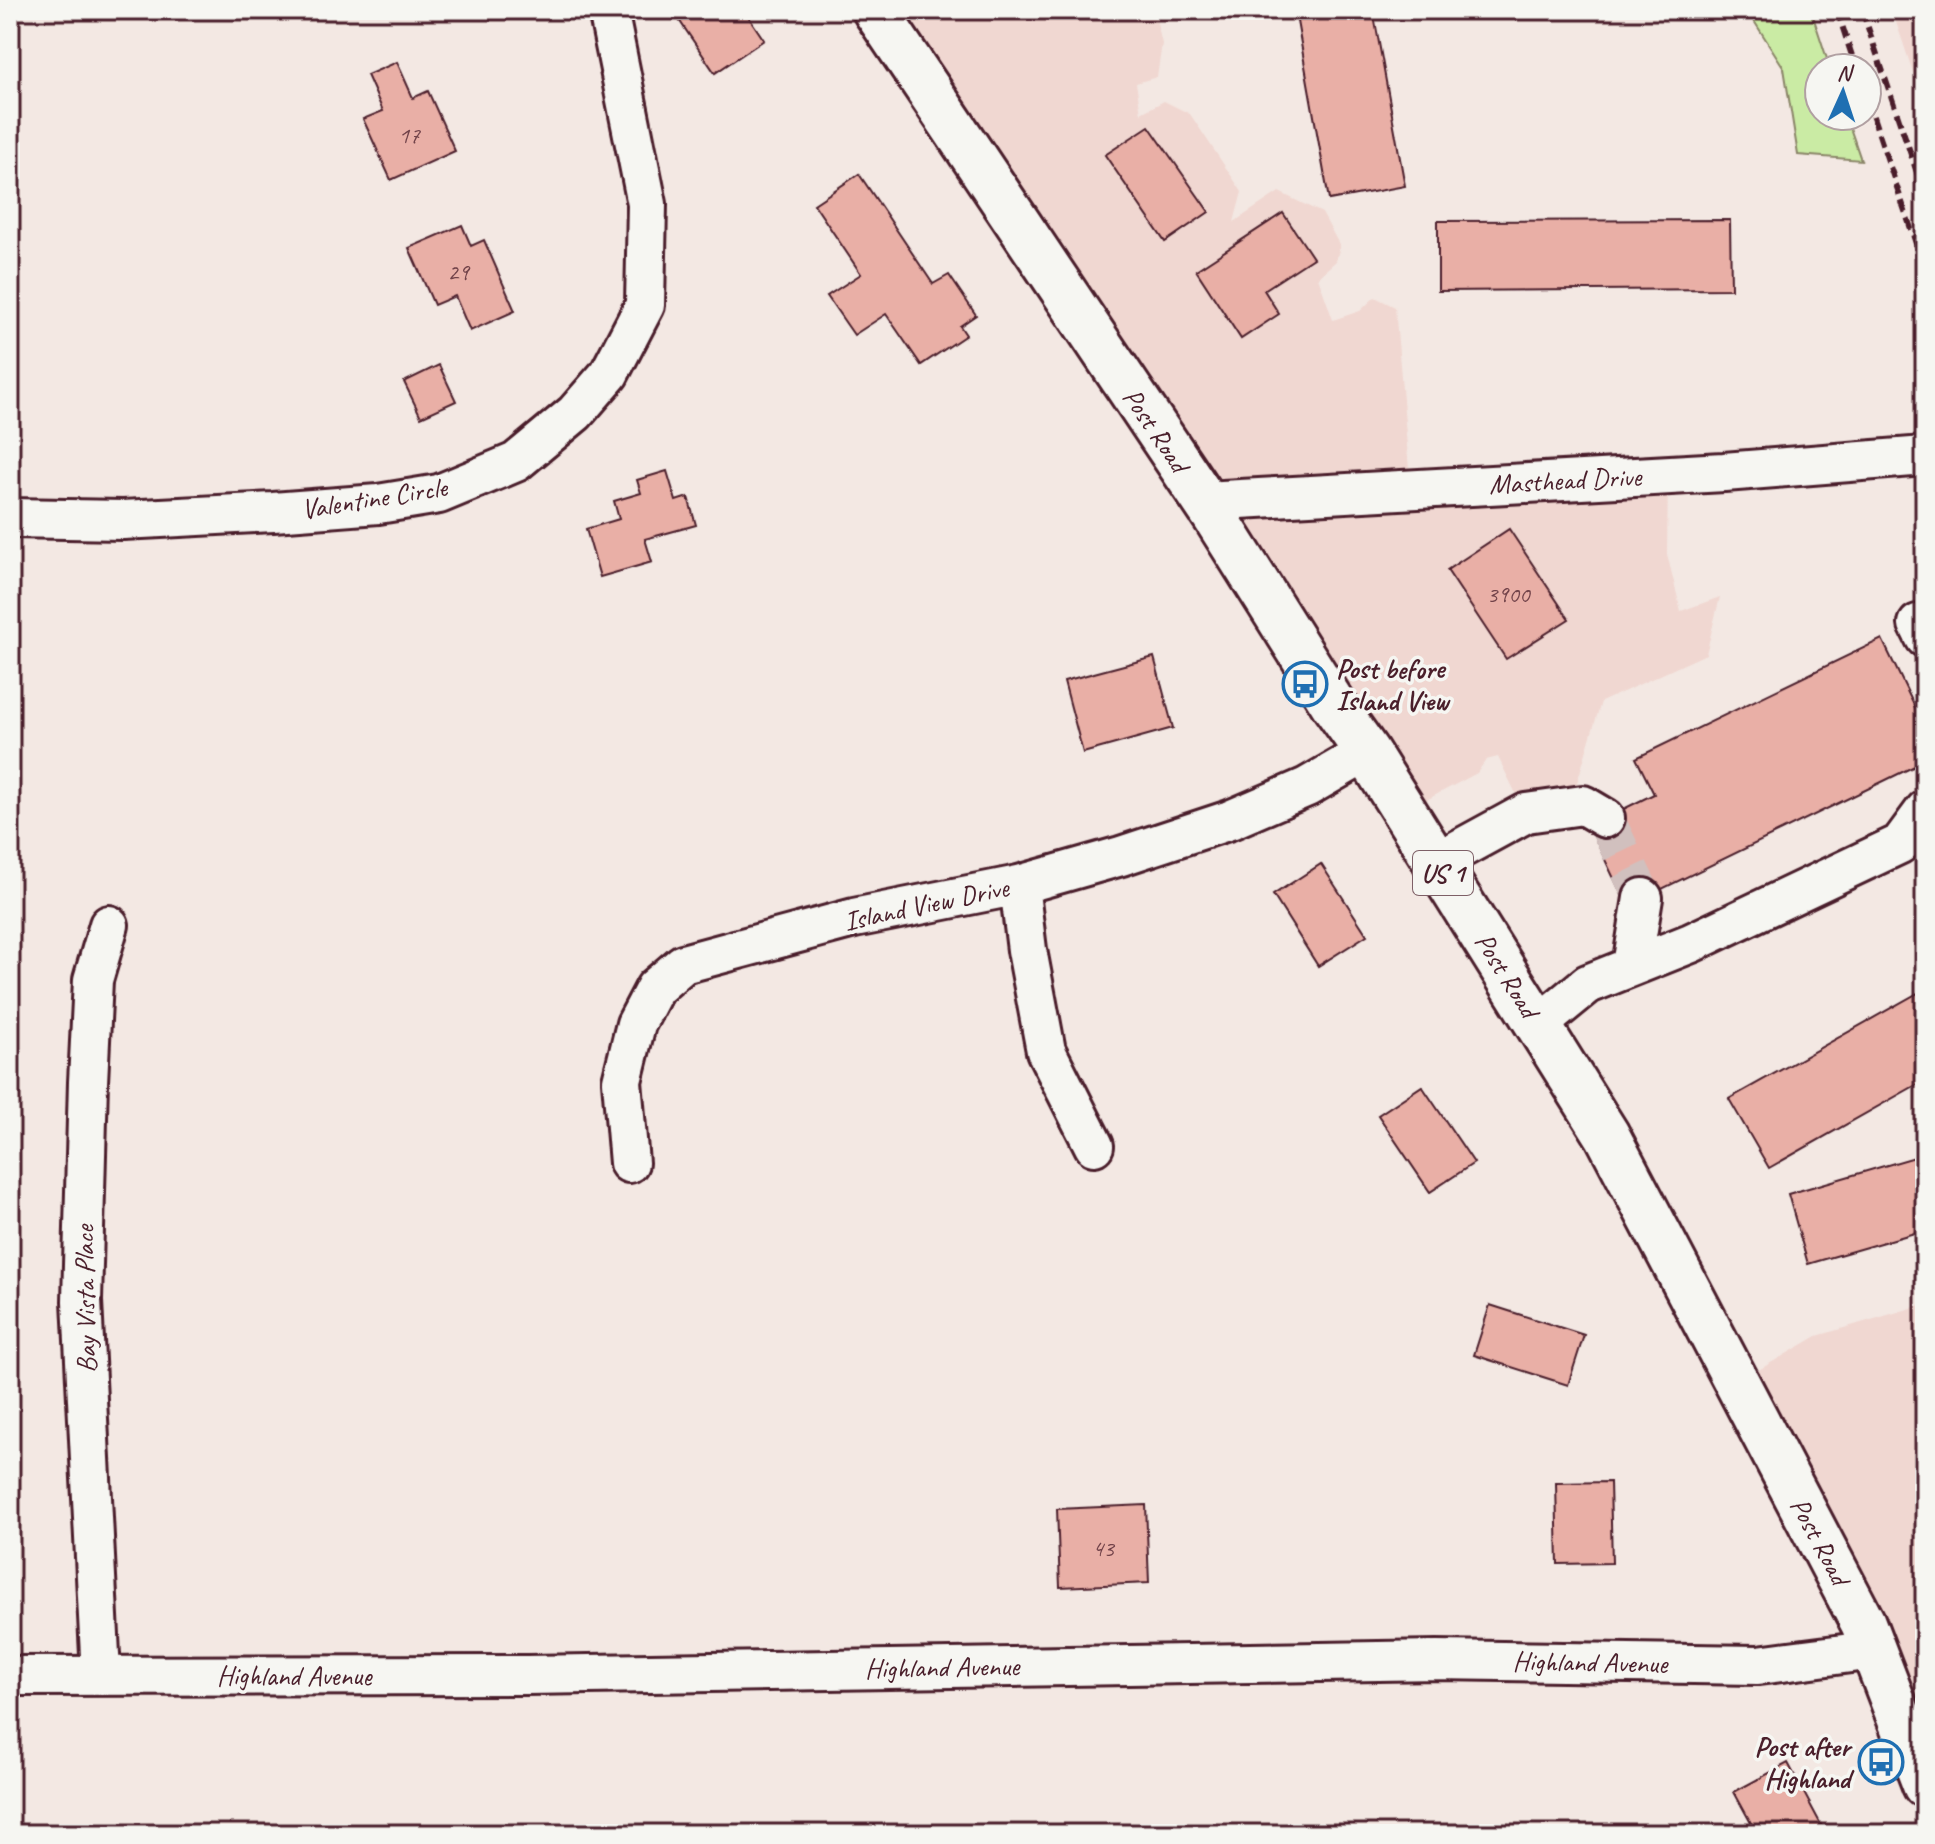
<svg xmlns="http://www.w3.org/2000/svg" width="1935" height="1844" viewBox="0 0 1935 1844" font-family="Caveat,sans-serif">
<style>
.built{fill:#f0d7d1}
.green{fill:#caeba4;stroke:#8a8568;stroke-width:2}
.building{fill:#e9afa6;stroke:#4a1f2b;stroke-width:2}
.lines{fill:none;stroke-linecap:round;stroke-linejoin:round}
.minor-tunnel{stroke:#d1c0be;stroke-width:38;stroke-dasharray:38 19;stroke-linecap:butt}
.minor-casing{stroke:#4a1f2b;stroke-width:44}
.major-casing{stroke:#4a1f2b;stroke-width:50}
.minor{stroke:#f6f6f2;stroke-width:38}
.major{stroke:#f6f6f2;stroke-width:44}
.rail{stroke:#4a1f2b;stroke-width:6;stroke-dasharray:12 6;stroke-linecap:butt}
.labels{text-anchor:middle;dominant-baseline:central;stroke-width:7;stroke-linejoin:round;paint-order:stroke}
.number-label{font-size:24px;fill:#72434a}
.shield{fill:#f6f6f2;stroke:#7e6067;stroke-width:2}
.shield-label{font-size:26px;font-weight:bold;fill:#4a1f2b}
.street-label{font-size:28px;fill:#4a1f2b;stroke:#f6f6f2}
.poi-label{font-size:28px;font-weight:bold;fill:#4a1f2b;stroke:#f6f6f2;text-anchor:start}
</style>
<rect width="100%" height="100%" fill="#f3e8e3"/>
<filter id="ink" filterUnits="userSpaceOnUse"><feTurbulence type="fractalNoise" baseFrequency=".0125" numOctaves="2"/><feDisplacementMap in="SourceGraphic" scale="16" xChannelSelector="R" yChannelSelector="G"/><feConvolveMatrix kernelMatrix="1 2 1 2 8 2 1 2 1" color-interpolation-filters="sRGB"/></filter>
<g filter="url(#ink)">
<path class="built" d="M873 10H1154L1162 44 1157 77 1136 83 1141 113 1164 101 1190 114 1242 192 1234 222 1279 192 1322 213 1340 246 1336 261 1318 277 1333 320 1360 311 1375 297 1395 307 1410 481 1668 477 1667 554 1681 611 1720 597 1706 654 1601 702 1574 793 1520 802 1498 757 1486 760 1477 773 1413 807Z
M1892 10H1925V108Z
M1925 1304V1786L1738 1382 1817 1336Z"/>
<path class="green" d="M1747 10H1811L1830 68H1819V116H1846L1861 160 1798 155 1784 68Z"/>
<path class="building" d="M682 10H744L764 40 715 73 675 14Z
M1295 10H1373L1405 186 1329 200Z
M397 62 413 98 428 91 455 151 391 180 363 119 383 111 367 75Z
M1149 126 1209 212 1165 242 1105 155Z
M859 174 933 284 949 275 976 315 960 326 966 335 921 365 886 314 854 335 827 296 861 274 814 204Z
M1283 213 1313 258 1264 290 1279 314 1241 339 1196 270Z
M1730 220 1731 289 1438 291V221Z
M462 225 471 246 484 240 515 311 470 331 455 296 434 305 409 248Z
M439 365 456 401 421 417 404 382Z
M667 471 676 501 688 497 696 525 645 539 652 562 600 577 586 529 619 519 614 501 641 493 637 480Z
M1509 529 1569 619 1506 659 1447 570Z
M1882 639 1925 728V761L1627 906 1589 826 1654 794 1636 758Z
M1154 657 1173 728 1083 753 1064 681Z
M1321 864 1367 935 1318 966 1273 895Z
M1925 989V1080L1769 1168 1729 1099Z
M1422 1086 1474 1163 1430 1192 1378 1115Z
M1925 1154V1230L1808 1264 1788 1194Z
M1490 1305 1584 1335 1568 1385 1474 1355Z
M1610 1482 1612 1563 1558 1564 1556 1483Z
M1146 1505 1149 1583 1060 1587 1057 1509Z
M1788 1763 1826 1834H1757L1734 1792Z"/>
<g class="lines">
<path class="minor-tunnel" d="M1605 818 1643 898"/>
<g class="minor-casing">
<path id="minor" d="M1204 501 1724 472 1925 456
M10 518 123 520 273 512 378 504 439 494 516 462 575 413 609 374 645 305 647 204 608 10
M1918 624 1925 638
M1436 862 1526 813 1583 805 1605 818
M1019 885 1027 950 1046 1051 1094 1146
M1632 966 1643 898
M1538 1025 1588 984 1691 943 1900 844 1925 810
M629 1163 622 1081 636 1024 655 988 683 964 854 918 1019 885 1121 856 1230 820 1307 787 1367 752
M101 1675 82 1301 88 1082 93 980 109 925
M10 1676 527 1675 1437 1660 1758 1665 1874 1650"/>
</g>
<g class="major-casing">
<path id="major" d="M875 10 1214 515 1333 704 1367 752 1607 1135 1863 1623 1925 1785"/>
</g>
<use href="#minor" class="minor"/>
<use href="#major" class="major"/>
<path class="rail" d="M1837 10 1856 68
M1862 10 1925 196
M1867 99 1925 270"/>
</g>
</g>
<defs>
<g id="bus-ring" transform="scale(2.3)"><circle r="9.5" fill="#f6f6f2" stroke="#1f6fb2" stroke-width="1.5"/><path d="M-5-6H5V4H4V6H2V4H-2V6H-4V4H-5ZM-3.5-4V0h7V-4ZM-3.5 1.2v1.5H-2V1.2ZM2 1.2v1.5H3.5V1.2Z" fill="#1f6fb2"/></g>
</defs>
<g fill-rule="evenodd">
<use href="#bus-ring" x="1305" y="684"/>
<use href="#bus-ring" x="1881" y="1762"/>
</g>
<g class="labels">
<g class="number-label">
<text x="409" y="135">17</text>
<text x="458" y="272">29</text>
<text x="1508" y="594">3900</text>
<text x="1103" y="1548">43</text>
</g>
<rect class="shield" x="1413" y="851" width="60" height="44" rx="6"/>
<g class="shield-label">
<text x="1443" y="873">US 1</text>
</g>
<g class="street-label">
<text transform="translate(1156 430) rotate(56)">Post Road</text>
<text transform="translate(1565 480) rotate(-3)">Masthead Drive</text>
<text transform="translate(374 498) rotate(-9)">Valentine Circle</text>
<text transform="translate(926 904) rotate(-12)">Island View Drive</text>
<text transform="translate(1507 975) rotate(58)">Post Road</text>
<text transform="translate(85 1299) rotate(-91)">Bay Vista Place</text>
<text transform="translate(1820 1541) rotate(62)">Post Road</text>
<text transform="translate(1590 1662) rotate(1)">Highland Avenue</text>
<text transform="translate(942 1667) rotate(-1)">Highland Avenue</text>
<text x="294" y="1675">Highland Avenue</text>
</g>
<g class="poi-label">
<text x="1336" y="668">Post before<tspan x="1336" dy="32">Island View</tspan></text>
<text x="1850" y="1746" text-anchor="end">Post after<tspan x="1850" dy="32">Highland</tspan></text>
</g>
</g>
<rect width="1935" height="1844" fill="none" stroke="#f6f6f2" stroke-width="40"/>
<rect x="20" y="20" width="1895" height="1804" fill="none" stroke="#4a1f2b" stroke-width="3" filter="url(#ink)"/>
<g transform="translate(1843 92) rotate(3)"><circle r="38" fill="#f6f6f2" stroke="#b1a0a2" stroke-width="2"/>
<path d="M0-6L14 30L0 20L-14 30Z" fill="#1f6fb2"/>
<text y="-12" font-size="22" font-weight="bold" text-anchor="middle" fill="#4a1f2b">N</text>
</g>
</svg>
